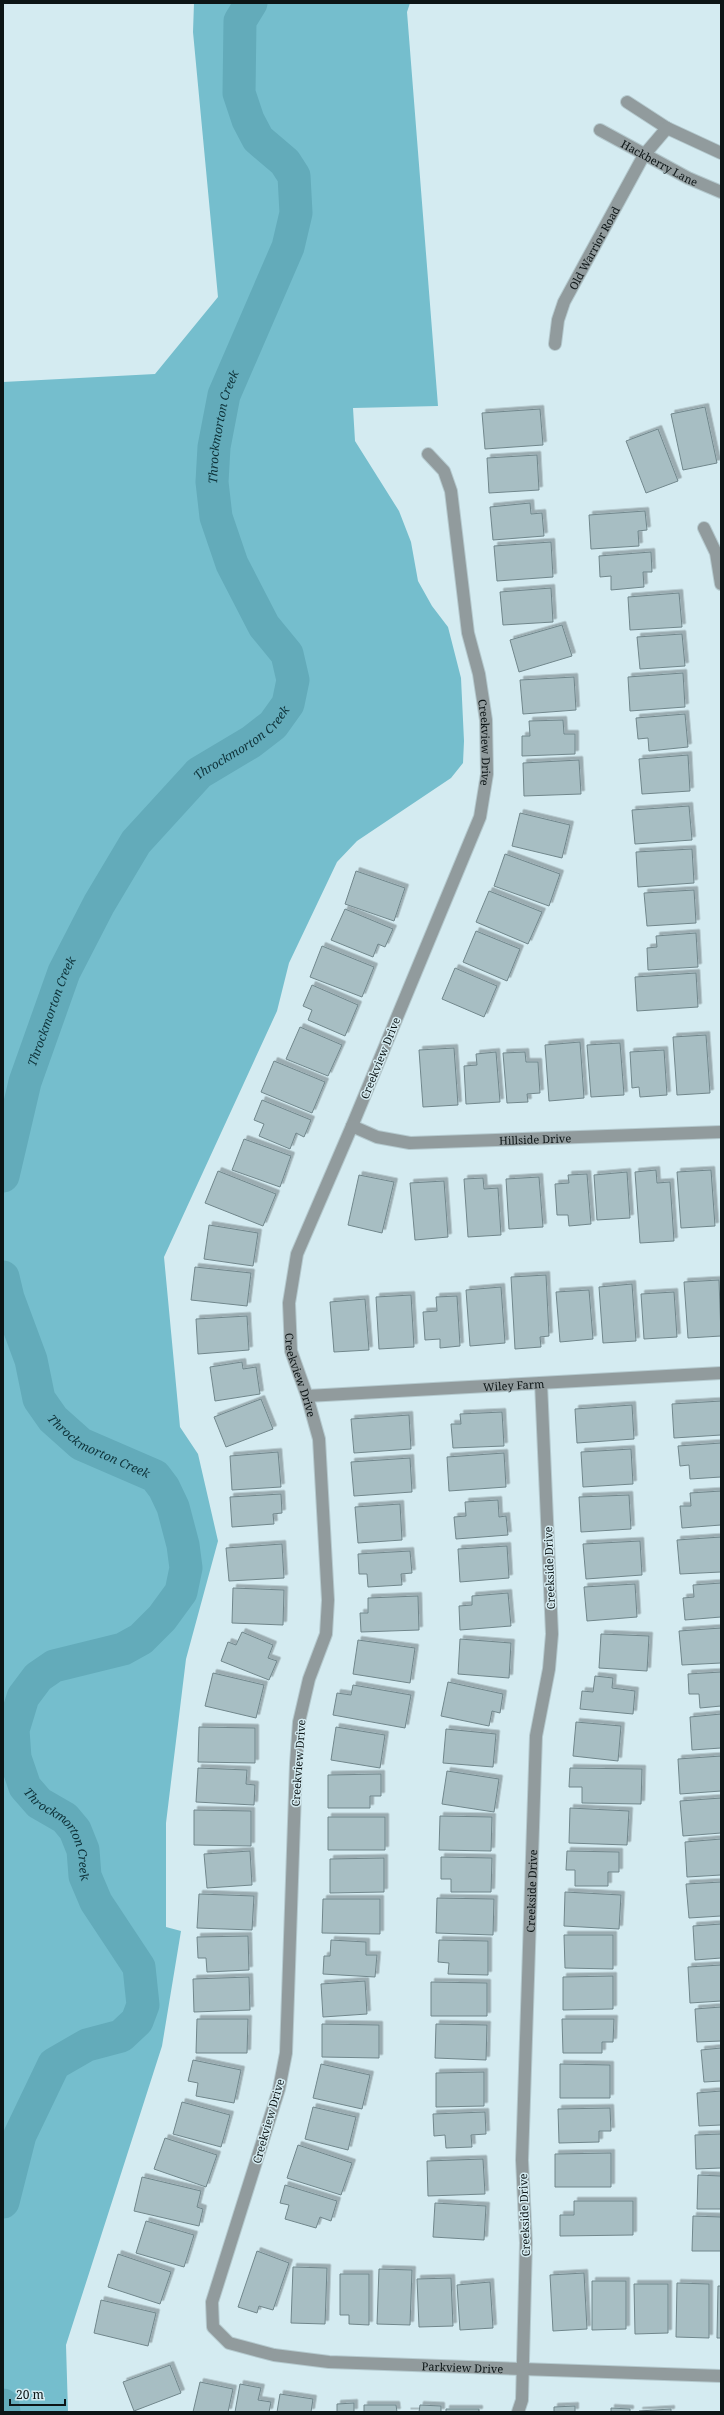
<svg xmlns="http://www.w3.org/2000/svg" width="724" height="2415" viewBox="0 0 724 2415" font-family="'Noto Serif',serif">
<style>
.forest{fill:#75becd}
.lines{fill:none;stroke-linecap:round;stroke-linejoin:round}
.river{stroke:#63abba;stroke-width:33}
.building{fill:#a7bec3;stroke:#71878c;filter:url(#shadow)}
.minor-casing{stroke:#b4c9ce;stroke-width:14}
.minor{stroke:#919b9d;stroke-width:12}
.labels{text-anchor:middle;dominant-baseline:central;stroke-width:3;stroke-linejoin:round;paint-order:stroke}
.street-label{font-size:11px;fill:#0c1516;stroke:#d4ebf1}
.water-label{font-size:12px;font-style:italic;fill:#0e3239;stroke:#d4ebf1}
</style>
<defs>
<filter id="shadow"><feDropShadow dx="3.5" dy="-3.5" stdDeviation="0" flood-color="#0004"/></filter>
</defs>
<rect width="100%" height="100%" fill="#d4ebf1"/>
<path class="forest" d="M194 3H410L407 12 438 406 353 408 355 441 399 511 411 542 418 581 432 606 448 627 461 678 464 741 463 763 451 778 357 841 337 862 289 963 277 1011 164 1257 180 1427 198 1454 218 1541 186 1659 166 1823V1927L181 1931 162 2046 66 2345 68 2412H3V382L155 374 218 297 193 32Z"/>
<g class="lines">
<g class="river">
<path id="s1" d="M3 1176 25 1082 64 972 99 904 136 842 199 773 251 742 273 725 288 704 293 680 287 654 264 626 232 564 216 517 212 482 214 447 224 395 288 247 296 213 294 176 285 162 258 139 248 120 239 93 240 21 251 3"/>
<path id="s2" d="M3 1277 8 1298 31 1360 39 1399 53 1419 81 1444 155 1476 164 1488 173 1507 183 1545 186 1568 181 1592 162 1618 141 1639 123 1649 54 1666 38 1677 23 1697 13 1730 15 1758 25 1787 39 1803 65 1818 75 1830 83 1850 85 1876 96 1902 139 1967 143 2005 137 2021 121 2036 87 2045 54 2064 20 2135 3 2202"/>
<path d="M3 2405 4 2412"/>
</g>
</g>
<path class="building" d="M705 407 717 463 683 470 671 414Z
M540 409 543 445 485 449 482 413Z
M658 429 678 481 646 493 626 441Z
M537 455 539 490 489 493 487 458Z
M530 503 531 514 542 513 544 536 493 540 490 507Z
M645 511 647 530 638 531 639 546 591 549 589 515Z
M551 542 553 577 497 581 494 546Z
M651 552 652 572H643L644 587 611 590V576L600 577 599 556Z
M551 588 553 622 503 625 500 592Z
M679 593 682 627 630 630 628 597Z
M562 625 572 656 519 672 510 640Z
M682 634 685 666 640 669 637 637Z
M683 673 685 707 630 711 628 677Z
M574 677 576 710 523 714 520 680Z
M685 714 688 747 649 751 648 738 638 739 636 718Z
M563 720 564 734H575V754L522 756V736H530L529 721Z
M688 755 690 791 642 794 639 759Z
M579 760 581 794 524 796 523 763Z
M689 806 692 840 635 844 632 810Z
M520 813 570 825 562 858 512 846Z
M692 849 694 883 638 887 636 852Z
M505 854 560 874 549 906 494 886Z
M356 871 405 888 394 921 345 904Z
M694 890 696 923 647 926 644 893Z
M489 891 542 912 528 944 476 922Z
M345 909 393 929 385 947 378 944 373 957 331 940Z
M476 931 520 949 507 981 463 962Z
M696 933 698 967 648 970 647 948 657 947 656 936Z
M322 946 374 967 362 997 310 977Z
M455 968 497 986 484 1017 442 999Z
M696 973 698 1007 637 1011 635 977Z
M312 985 358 1005 345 1036 308 1020 312 1010 303 1006Z
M300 1027 342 1045 328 1076 286 1059Z
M706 1035 710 1093 677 1095 673 1037Z
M580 1042 584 1098 549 1101 545 1045Z
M620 1043 624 1095 591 1097 587 1045Z
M454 1048 458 1105 423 1107 419 1050Z
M664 1050 667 1095 640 1097 639 1087 632 1088 630 1052Z
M496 1052 500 1102 466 1104 464 1066 477 1065 476 1054Z
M525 1052 526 1062H538L540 1093 527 1094 528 1102 507 1103 503 1053Z
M274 1061 325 1082 312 1113 261 1092Z
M262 1100 311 1120 304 1137 296 1133 290 1149 259 1136 264 1124 254 1120Z
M244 1139 291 1156 280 1187 232 1170Z
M656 1170 657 1183 670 1182 674 1241 640 1243 635 1172Z
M711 1170 715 1226 681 1228 677 1172Z
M218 1171 276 1194 263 1226 205 1203Z
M627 1172 630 1218 597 1220 594 1175Z
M587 1174 591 1224 569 1226 568 1215H557L555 1184 569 1183 568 1175Z
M359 1175 394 1182 382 1233 348 1225Z
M539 1177 543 1227 509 1229 506 1179Z
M483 1178 484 1189 498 1188 501 1235 468 1237 464 1179Z
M444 1181 448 1237 415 1240 410 1183Z
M209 1225 258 1233 253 1266 204 1259Z
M195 1267 251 1273 247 1306 191 1300Z
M546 1275 549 1336 540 1337 541 1347 515 1349 511 1277Z
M719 1280 721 1336 688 1338 684 1282Z
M632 1284 636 1341 603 1343 599 1287Z
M501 1287 505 1343 470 1346 466 1290Z
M589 1290 593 1339 560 1342 556 1292Z
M674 1292 677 1337 644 1339 641 1294Z
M411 1295 414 1347 379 1349 376 1297Z
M457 1296 460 1346 440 1348V1339L425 1340 423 1312 437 1311 436 1297Z
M365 1299 369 1350 334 1352 330 1302Z
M247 1316 249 1350 198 1354 196 1319Z
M242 1362 243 1369 256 1367 260 1394 215 1401 210 1367Z
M261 1399 273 1429 226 1447 214 1417Z
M721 1401V1435L674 1438 672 1404Z
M632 1405 634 1439 577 1443 575 1409Z
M502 1412 504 1446 453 1448 451 1424H461L460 1414Z
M409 1415 411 1449 354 1453 351 1419Z
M721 1443V1477L690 1479 689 1465 680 1466 678 1446Z
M631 1449 633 1484 583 1487 581 1452Z
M278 1452 281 1487 232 1490 230 1456Z
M504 1453 506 1487 449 1491 447 1457Z
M410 1458 412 1492 354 1496 351 1462Z
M721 1491V1525L682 1528 680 1506H691L690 1493Z
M281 1494 282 1513 273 1514 274 1524 232 1527 230 1497Z
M629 1495 631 1529 581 1532 579 1497Z
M498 1500 499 1517 506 1516 508 1535 456 1539 454 1517 466 1516 465 1502Z
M400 1504 402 1540 358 1543 355 1507Z
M721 1537V1572L680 1574 677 1540Z
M640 1541 642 1575 586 1579 583 1544Z
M282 1544 284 1578 229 1581 226 1548Z
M507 1546 509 1578 460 1582 458 1549Z
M410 1551 412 1573 401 1574 402 1585 368 1587 367 1574H359L358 1554Z
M721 1583V1617L685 1620 683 1598 694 1597 693 1585Z
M635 1584 637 1617 587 1621 584 1587Z
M233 1588 284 1590 283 1625 232 1623Z
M508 1593 511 1626 460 1630 459 1606 472 1605V1596Z
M418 1596 419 1630 361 1632 360 1613H368V1598Z
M721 1628V1663L682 1665 679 1631Z
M242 1632 273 1645 268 1658 277 1661 269 1680 221 1661 228 1642 236 1645Z
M601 1634 649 1636 647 1671 599 1668Z
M460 1639 511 1643 509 1678 458 1674Z
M358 1640 415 1648 410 1683 353 1674Z
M721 1672V1706L700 1708 699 1694H689L688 1674Z
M213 1673 264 1685 256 1718 205 1706Z
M595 1676 613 1678 612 1688 635 1691 633 1714 580 1709 582 1691 593 1692Z
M448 1682 503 1694 500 1713 492 1711 489 1726 441 1716Z
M353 1685 411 1695 405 1728 333 1715 337 1693 351 1695Z
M721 1714V1748L692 1750 690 1717Z
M576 1722 621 1726 618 1761 573 1756Z
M199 1727 255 1728V1763L198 1762Z
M336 1727 385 1735 380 1768 331 1760Z
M446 1729 496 1734 493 1767 443 1763Z
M721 1756V1791L680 1794 678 1759Z
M198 1768 247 1770 246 1784 255 1785 254 1805 196 1802Z
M570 1768 642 1769 641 1804 582 1803V1787H569Z
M447 1771 499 1779 494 1812 442 1804Z
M381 1774V1796H370V1808H328V1775Z
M721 1798V1833L683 1836 680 1801Z
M570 1808 629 1811 627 1845 569 1843Z
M194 1810 251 1811V1846L194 1845Z
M440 1816 492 1817 491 1851 439 1850Z
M328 1817H385V1850H328Z
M721 1839V1875L687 1877 685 1842Z
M250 1851 252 1885 207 1888 204 1854Z
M567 1851 619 1852V1872H608V1886H575V1870H566Z
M441 1857 492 1858 491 1892H451V1879H441Z
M384 1858V1892L330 1893V1859Z
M721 1882V1916L689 1918 686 1884Z
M565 1892 621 1895 619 1929 564 1926Z
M199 1894 254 1896 252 1930 197 1928Z
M437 1898 494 1899 493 1935 436 1933Z
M323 1899H380V1934L322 1933Z
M721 1924V1958L695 1960 693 1926Z
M564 1935H613V1969L565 1968Z
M248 1936 249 1970 207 1972 206 1958H198L197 1937Z
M331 1940 366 1942V1955H377L375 1977 323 1974 324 1956H330Z
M439 1940 488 1941V1975L448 1974 449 1963 438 1962Z
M721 1965V2001L690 2003 688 1967Z
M613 1976V2009L563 2010V1977Z
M249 1977 250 2010 194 2012 193 1979Z
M365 1981 367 2014 323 2017 321 1984Z
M431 1982 487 1983V2016H431Z
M721 2007V2041L697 2042 695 2009Z
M197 2019H248L247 2053H196Z
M562 2019H614L613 2042H602V2053H563Z
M322 2024 379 2025V2058L322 2057Z
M436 2024 487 2025 486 2060 435 2058Z
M721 2048V2081L704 2082 701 2050Z
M193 2060 241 2070 234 2103 196 2096 198 2083 188 2081Z
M321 2064 370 2075 362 2109 313 2098Z
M560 2064 610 2065V2098H560Z
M484 2072V2106L436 2107V2073Z
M721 2091V2125L699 2126 697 2093Z
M182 2102 230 2115 221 2147 173 2134Z
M313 2107 356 2117 348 2150 305 2139Z
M610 2108 611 2131H599V2142L559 2143 558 2109Z
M485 2112 486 2134 471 2135 472 2147 446 2148 445 2135 434 2136 433 2114Z
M721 2134V2168L696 2169 695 2135Z
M165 2138 217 2155 206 2187 154 2169Z
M298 2145 352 2163 341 2195 287 2178Z
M611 2153V2187H555V2154Z
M483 2159 485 2194 428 2196 427 2161Z
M698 2175 721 2176V2209H697Z
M142 2177 201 2191 197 2207 203 2209 199 2226 134 2211Z
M285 2185 337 2201 331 2221 320 2217 316 2228 285 2219 289 2205 280 2203Z
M574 2201H633V2235L560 2236V2215H574Z
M435 2203 486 2206 484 2240 433 2237Z
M693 2216 721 2217V2251H692Z
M146 2221 194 2235 184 2267 136 2253Z
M257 2251 289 2263 273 2310 259 2306 257 2313 238 2307Z
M118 2254 171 2272 160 2304 108 2287Z
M293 2267 327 2268 325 2324 291 2323Z
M379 2269 412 2270 410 2325 377 2324Z
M584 2273 587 2329 553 2331 550 2275Z
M340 2274H369V2325L349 2324V2315H340Z
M451 2278 453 2326 419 2327 417 2279Z
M592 2281H626V2329L592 2330Z
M490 2282 493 2328 460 2330 457 2285Z
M677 2283 709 2284V2338L676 2337Z
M634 2284H668V2333L635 2334Z
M718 2286H721V2338H717Z
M101 2300 156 2313 148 2346 94 2333Z
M170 2365 181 2393 134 2411 123 2382Z
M200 2382 233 2389 228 2412H193Z
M240 2384 261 2388 258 2400 271 2402 269 2412H235Z
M280 2394 313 2399 311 2412H277Z
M354 2403V2412H337V2404Z
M364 2405H396L397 2412H364Z
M420 2405 441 2406V2412H407H419Z
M575 2406V2412H554V2407Z
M611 2408 630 2409V2412H611Z
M446 2409H479V2412H446Z
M671 2409V2412H639V2411Z"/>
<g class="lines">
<g class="minor-casing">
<g id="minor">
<path d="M627 102 667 128 721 153"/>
<path id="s3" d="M600 130 688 178 721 192"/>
<path id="s4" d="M555 344 558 320 564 302 644 155 667 128"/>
<path id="s5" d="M428 454 444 471 451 491 468 633 479 674 486 720 487 774 480 817 352 1126 297 1254 289 1303 291 1351 307 1396 319 1439 328 1600 326 1634 309 1679 299 1722 296 1764 286 2053 279 2089 212 2302 213 2327 229 2343 274 2355 329 2362 721 2376"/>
<path d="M704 528 716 553 721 584"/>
<path id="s6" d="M352 1126 377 1137 410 1143 721 1132"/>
<path id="s7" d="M307 1396 721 1373"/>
<path id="s8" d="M518 2412 522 2400 526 2243 522 2160 536 1736 549 1669 552 1634 541 1383"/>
</g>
</g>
<use href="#minor" class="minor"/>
</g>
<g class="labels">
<g class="street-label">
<text stroke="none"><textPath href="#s3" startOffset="68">Hackberry Lane</textPath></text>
<text stroke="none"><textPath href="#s4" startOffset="105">Old Warrior Road</textPath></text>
<text stroke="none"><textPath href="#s5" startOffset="299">Creekview Drive</textPath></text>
<text transform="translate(380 1058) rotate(-68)">Creekview Drive</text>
<text stroke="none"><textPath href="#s6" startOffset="186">Hillside Drive</textPath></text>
<text stroke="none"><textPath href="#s5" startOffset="971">Creekview Drive</textPath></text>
<text stroke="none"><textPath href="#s7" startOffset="207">Wiley Farm</textPath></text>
<text transform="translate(549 1568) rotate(-92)">Creekside Drive</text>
<text transform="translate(298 1763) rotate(-86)">Creekview Drive</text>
<text stroke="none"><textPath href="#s8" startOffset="522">Creekside Drive</textPath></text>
<text transform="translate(268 2121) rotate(-74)">Creekview Drive</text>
<text transform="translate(524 2215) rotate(-92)">Creekside Drive</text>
<text stroke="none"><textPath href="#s5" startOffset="2200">Parkview Drive</textPath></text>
</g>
<g class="water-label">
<text stroke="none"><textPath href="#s1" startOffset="868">Throckmorton Creek</textPath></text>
<text stroke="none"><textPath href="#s1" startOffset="508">Throckmorton Creek</textPath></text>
<text stroke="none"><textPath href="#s1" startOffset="172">Throckmorton Creek</textPath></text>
<text stroke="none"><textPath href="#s2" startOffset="206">Throckmorton Creek</textPath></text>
<text stroke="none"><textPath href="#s2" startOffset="745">Throckmorton Creek</textPath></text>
</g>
</g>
<rect width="724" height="2415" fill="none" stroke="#0c1516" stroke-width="8"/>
<path d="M10 2399v6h55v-6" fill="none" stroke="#0c1516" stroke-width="2"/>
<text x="16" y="2399" font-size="12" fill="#0c1516" stroke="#d4ebf1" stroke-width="3" paint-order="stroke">20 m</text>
</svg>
